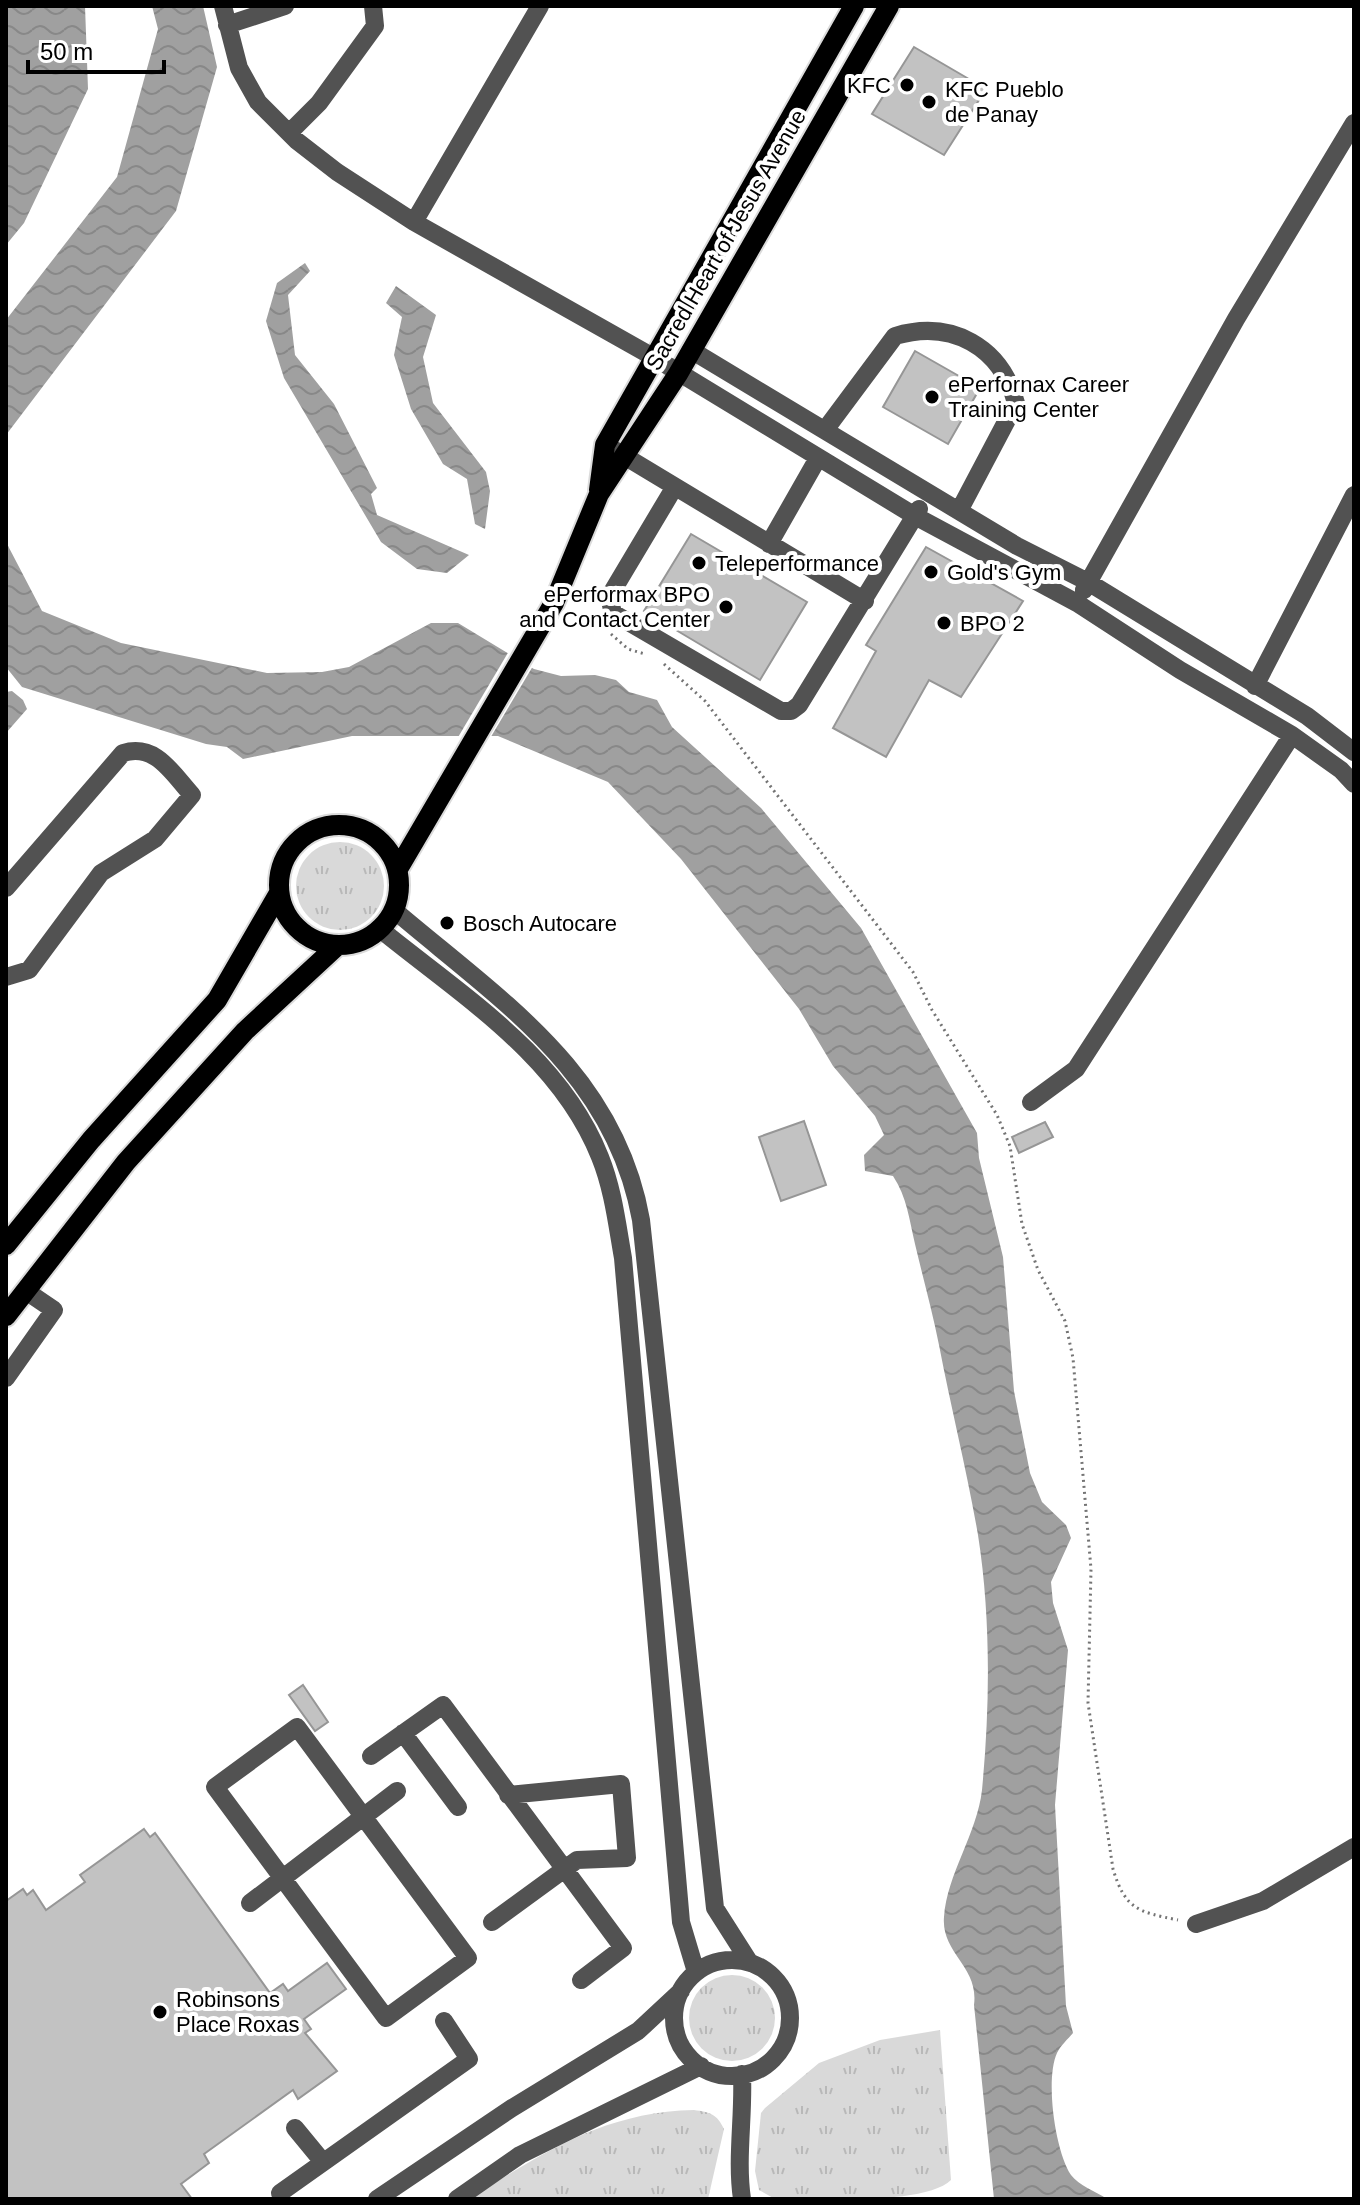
<svg xmlns="http://www.w3.org/2000/svg" width="1360" height="2205" viewBox="0 0 1360 2205" font-family="Helvetica,sans-serif">
<style>
.grass{fill:url(#grass-tufts)}
.water{fill:url(#water-waves)}
.pier{fill:#fff}
.building{fill:#c2c2c2;stroke:#969696;stroke-width:2}
.lines{fill:none;stroke-linecap:round;stroke-linejoin:round}
.major-casing{stroke:#dbdbdb;stroke-width:24}
.path{stroke:#747474;stroke-width:3;stroke-dasharray:2 4;stroke-linecap:butt}
.minor{stroke:#525252;stroke-width:18}
.major{stroke:#000;stroke-width:20}
.poi-dot{fill:#000;stroke:#fff;stroke-width:3}
.labels{text-anchor:middle;dominant-baseline:central;stroke-width:8;stroke-linejoin:round;paint-order:stroke}
.poi-label{font-size:22px;fill:#000;stroke:#fff;text-anchor:start}
.street-label{font-size:22px;fill:#000;stroke:#fff}
</style>
<defs>
<pattern id="grass-tufts" width="24" height="20" patternUnits="userSpaceOnUse" patternTransform="scale(2)"><rect width="24" height="20" fill="#d9d9d9"/><path d="M3 7l-1-3M5 7V3M7 7l1-3M15 17l-1-3M17 17v-4M19 17l1-3" fill="none" stroke="#b8b8b8"/></pattern>
<pattern id="water-waves" width="16" height="10" patternUnits="userSpaceOnUse" patternTransform="scale(2)"><rect width="16" height="10" fill="#a0a0a0"/><path d="M0 5q4-4 8 0t8 0" fill="none" stroke="#888"/></pattern>
</defs>
<rect width="100%" height="100%" fill="#fff"/>
<path class="grass" d="M296 886a44 44 0 1 1 88 0a44 44 0 1 1-88 0Z
M689 2018a43 43 0 1 1 86 0a43 43 0 1 1-86 0Z
M940 2030 951 2180C926 2205 816 2199 775 2199L759 2190 755 2171 761 2113 765 2108 819 2063 880 2040Z
M694 2110C710 2112 717 2114 724 2129L708 2199H469C543 2153 603 2112 694 2110Z"/>
<path class="water" d="M6 6H85L88 89 24 223 6 245Z
M152 6H203L217 67 176 211 6 435V320L117 177 158 29Z
M305 263 310 271 288 295 295 355 334 404 377 488 371 494 377 515 469 555 447 573 417 569 381 542 284 378 266 321 277 283Z
M396 286 436 315 423 357 433 403 486 472 490 491 485 529 475 524 467 479 443 464 411 409 394 355 402 317 386 303Z
M6 542 42 611 121 643 267 673 322 672 349 667 431 623H458L534 669 561 676 595 675 616 680 629 692 657 700 672 727 761 808 861 928 977 1133 979 1158 1003 1257 1014 1391 1030 1473 1042 1502 1066 1525 1071 1538 1051 1582 1053 1603 1068 1650 1055 1805 1066 2006 1073 2033C1068 2039 1060 2046 1057 2053 1045 2079 1055 2151 1071 2175 1078 2185 1097 2192 1107 2199H994L974 2005C979 1966 941 1954 944 1917 947 1874 977 1834 982 1790 990 1706 991 1618 978 1535 967 1471 951 1408 939 1345 932 1310 923 1278 915 1244 909 1219 907 1197 893 1176L865 1171 864 1155 884 1135 875 1116 833 1066 799 1009 681 859 608 782 498 736H352L243 759 227 747 206 744 22 687 6 667Z
M12 691 23 700 27 709 6 733V692Z"/>
<path class="pier" d="M509 651 533 666 489 740 457 739Z"/>
<path class="building" d="M914 47 986 89 944 155 872 114Z
M915 351 980 388 948 444 883 407Z
M691 534 807 602 760 680 644 611Z
M926 547 1023 601 961 697 929 680 886 757 833 728 876 651 866 645Z
M804 1121 826 1185 781 1201 759 1137Z
M1045 1122 1053 1137 1019 1153 1012 1137Z
M303 1685 328 1722 315 1731 289 1695Z
M144 1829 150 1837 155 1833 270 1993 283 1984 288 1991 327 1963 346 1989 304 2019 311 2029 305 2033 337 2071 298 2099 293 2090 204 2154 209 2163 181 2184 192 2199H6V1901L23 1889 27 1895 33 1890 46 1910 85 1882 80 1875Z"/>
<g class="lines">
<g class="major-casing">
<path id="major" d="M599 490 605 445 854 6
M279 885a60 60 0 1 1 120 0a60 60 0 1 1-120 0Z
M398 869 554 603 599 494 678 374 889 6
M6 1245 91 1140 217 1000 279 893
M6 1316 126 1162 245 1031 338 945"/>
</g>
<path class="path" d="M569 615 581 624 602 627
M611 634 628 649 645 654
M664 664 705 701 913 972 932 1010 997 1115 1010 1146 1022 1224 1038 1270 1065 1321 1073 1358 1091 1569 1088 1703 1113 1869C1125 1909 1138 1912 1178 1920"/>
<path class="minor" d="M223 6 239 68 258 102 297 141 337 172 414 222 655 358 915 516 1077 603 1180 670 1292 735 1341 770 1354 784
M227 25 285 6
M289 133 319 103 375 26 373 6
M414 222 540 6
M691 350 1017 546 1088 582 1307 716 1354 752
M825 430 895 336C952 319 1001 347 1016 403L959 511
M611 448 865 601
M674 488 609 597 613 613 781 711H791L799 705 919 509
M769 544 818 458
M1084 590 1236 319 1354 123
M1255 686 1354 495
M6 888 123 753C156 743 172 773 192 795L155 839 101 873 29 970 6 977
M394 910C501 1001 615 1073 641 1220L715 1908 750 1963
M380 929C461 995 560 1056 600 1157 613 1189 617 1224 623 1258L681 1922 696 1972
M1031 1102 1076 1069 1292 735
M6 1378 54 1310 26 1291
M297 1727 468 1958 386 2018 215 1787Z
M403 1733 458 1807
M371 1756 443 1705 623 1948 581 1980
M250 1903 397 1791
M492 1922 577 1860 627 1858 621 1784 508 1795
M1196 1924 1263 1901 1354 1847
M674 2018a58 58 0 1 1 116 0a58 58 0 1 1-116 0Z
M742 2074C744 2116 736 2158 742 2199
M295 2128 323 2162
M280 2193 469 2059 444 2021
M377 2199 512 2108 638 2031 681 1991
M457 2199 520 2155 701 2066"/>
<use href="#major" class="major"/>
</g>
<g class="poi-dot">
<circle cx="907" cy="85" r="8"/>
<circle cx="929" cy="102" r="8"/>
<circle cx="932" cy="397" r="8"/>
<circle cx="699" cy="563" r="8"/>
<circle cx="931" cy="572" r="8"/>
<circle cx="726" cy="607" r="8"/>
<circle cx="944" cy="623" r="8"/>
<circle cx="447" cy="923" r="8"/>
<circle cx="160" cy="2012" r="8"/>
</g>
<g class="labels">
<g class="poi-label">
<text x="891" y="85" text-anchor="end">KFC</text>
<text x="945" y="89">KFC Pueblo<tspan x="945" dy="25">de Panay</tspan></text>
<text x="948" y="384">ePerfornax Career<tspan x="948" dy="25">Training Center</tspan></text>
<text x="715" y="563">Teleperformance</text>
<text x="947" y="572">Gold's Gym</text>
<text x="710" y="594" text-anchor="end">ePerformax BPO<tspan x="710" dy="25">and Contact Center</tspan></text>
<text x="960" y="623">BPO 2</text>
<text x="463" y="923">Bosch Autocare</text>
<text x="176" y="1999">Robinsons<tspan x="176" dy="25">Place Roxas</tspan></text>
</g>
<g class="street-label">
<text transform="translate(726 240) rotate(-60)">Sacred Heart of Jesus Avenue</text>
</g>
</g>
<rect width="1360" height="2205" fill="none" stroke="#000000" stroke-width="16"/>
<path d="M28 60v12h136v-12" fill="none" stroke="#000000" stroke-width="4"/>
<text x="40" y="60" font-size="24" fill="#000000" stroke="#ffffff" stroke-width="6" paint-order="stroke">50 m</text>
</svg>
